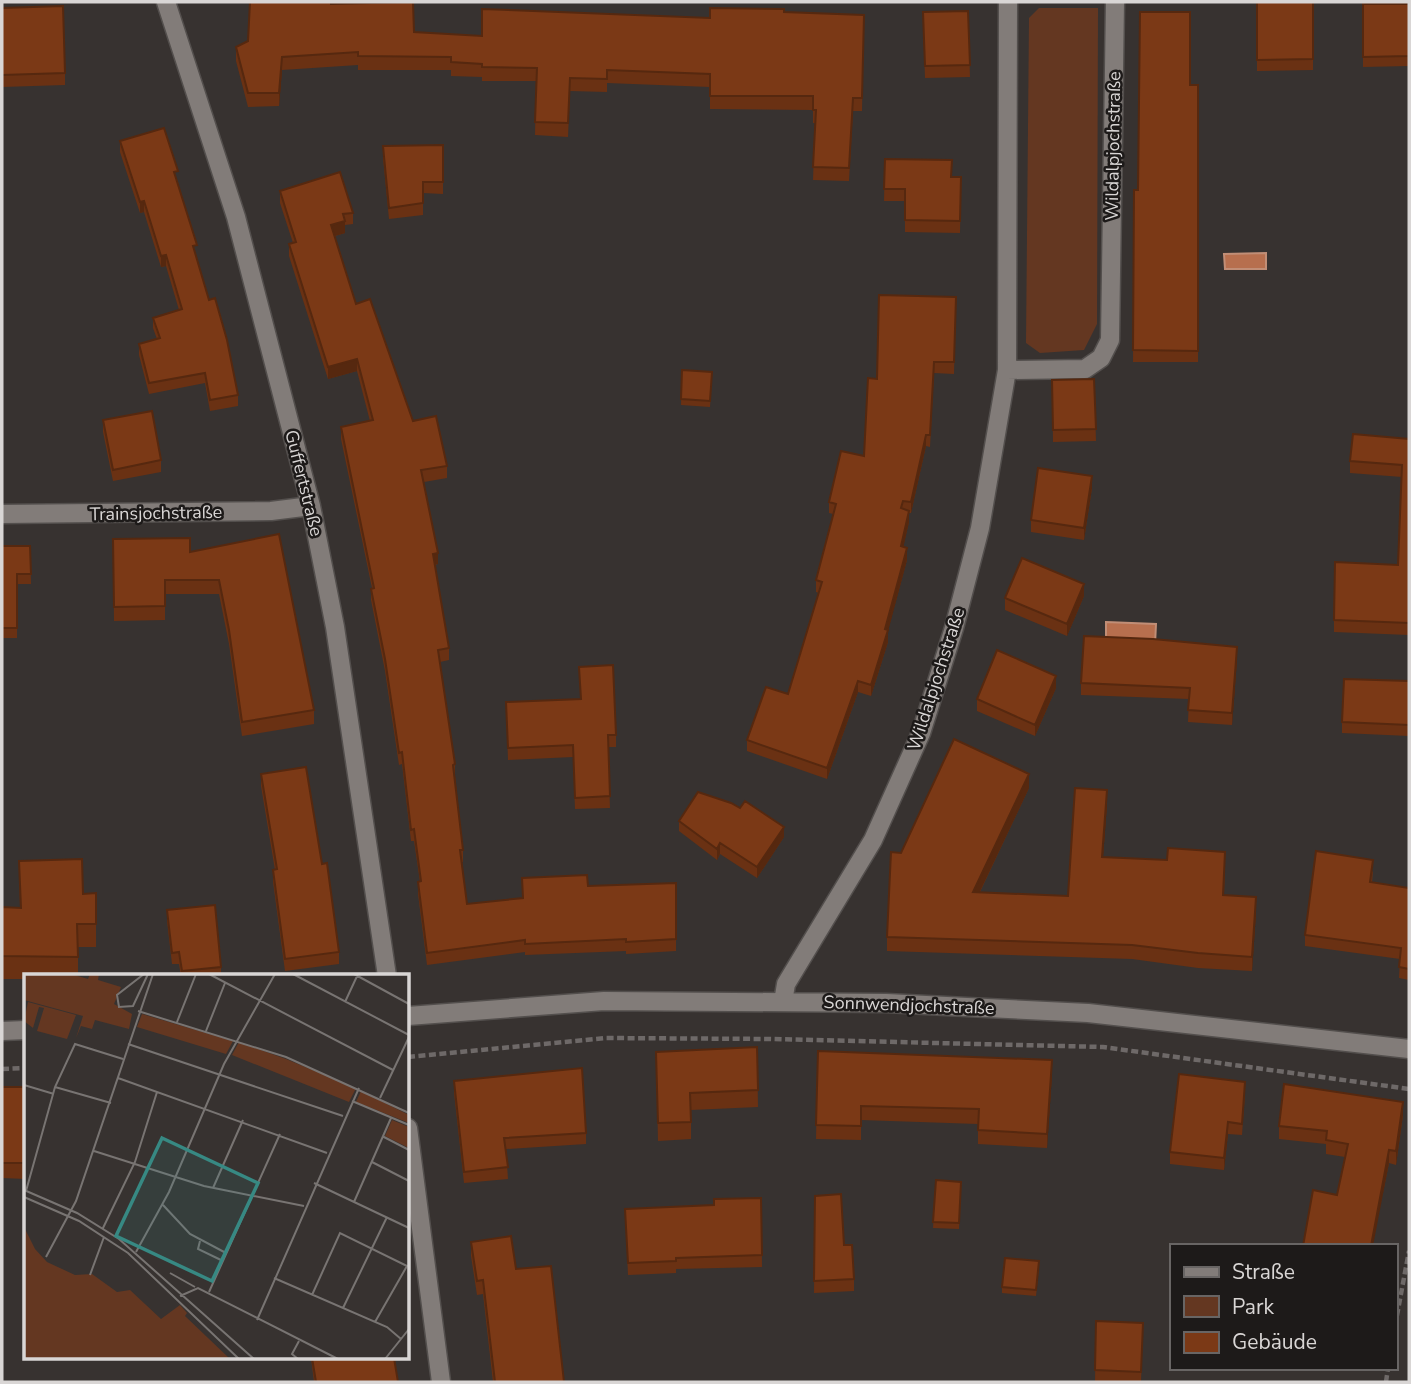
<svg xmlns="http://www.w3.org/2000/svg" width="1411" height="1384" viewBox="0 0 1411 1384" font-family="'Nunito Sans',sans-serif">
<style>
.green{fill:#643721}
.water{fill:#b76f4e;stroke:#c18e76;stroke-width:2}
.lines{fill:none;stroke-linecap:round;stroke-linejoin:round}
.minor-casing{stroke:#534f4d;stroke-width:21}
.path{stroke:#6e6968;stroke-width:4.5;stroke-dasharray:7 3.5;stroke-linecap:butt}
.minor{stroke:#827c79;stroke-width:18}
.wall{fill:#6a3113}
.shaded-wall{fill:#56280f}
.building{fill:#7b3916;stroke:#56280f;stroke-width:2}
.labels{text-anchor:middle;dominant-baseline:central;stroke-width:5;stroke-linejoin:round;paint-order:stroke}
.street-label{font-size:18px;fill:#d9d6d5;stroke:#1d1a19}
.inset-road{fill:none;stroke:#787472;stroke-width:2}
.view{fill:#378983;fill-opacity:0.15;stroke:#378983;stroke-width:3.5}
.inset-edge{fill:none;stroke:#d9d6d5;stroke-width:3.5}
</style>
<rect width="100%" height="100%" fill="#373230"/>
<path class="green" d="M1039 8H1098L1097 324 1084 350 1040 353 1026 343 1029 18Z"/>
<path class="water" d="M1266 253V269H1225L1224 254Z
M1106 622 1156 624 1155 645 1106 642Z"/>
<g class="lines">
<g class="minor-casing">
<path id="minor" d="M166 2 236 217 311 506 335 627 387 976
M1007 370 1085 369 1101 358 1110 340 1115 2
M2 514 271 511 311 506
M783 1002 786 984 873 840 921 733 954 628 980 528 1007 370 1008 2
M408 1016 604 1001 886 1003 1088 1013 1409 1049
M2 1031 26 1030
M408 1128 441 1382"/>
</g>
<path class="path" d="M408 1057 606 1038 771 1039 1103 1047 1409 1089
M2 1069 26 1068
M1395 1326 1409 1251
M1386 1382 1388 1368"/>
<use href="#minor" class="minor"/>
</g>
<path class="wall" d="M1257 2H1313V70L1257 71Z
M331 4 414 32 482 36 784 12 864 15 862 111H853L849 181 813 180 815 123H813V110L710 109V87L607 83V92L570 91 568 137 535 135 536 81H482V77L451 76V70H358V65L282 70 279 106 248 107 236 61V47Z
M1363 4H1409V66L1363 67Z
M2 8 65 73V85L2 87Z
M968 11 970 77 925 78 923 24Z
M1190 85H1198V362H1133L1134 190H1138Z
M120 141 178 182 196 256 238 395V406L210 411 205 383 149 394 139 355V344L157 339 153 328V318L179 310 166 266 161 267 144 212 140 213 120 152Z
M443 145V194L423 193V215L389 219 383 158V146Z
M885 159 952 177H961L960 233 905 232V201H884Z
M280 191 353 213V224L345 225V233L335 236 356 304 413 421 447 466V478L424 482 438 564 435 565 449 648V660L440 662 455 764V776L463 850V862H462L467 904 522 898V878L588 886 676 883V951L626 954V951L525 955V952L427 965 418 894V882H420L414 841H411L402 764 399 765 385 671 371 600V589L372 588 341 439V427L370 421 357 371 328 379 289 256V244L293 243 280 203Z
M956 297 954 374 934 373 930 447 926 446 911 513H909V522L903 547 907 560 888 630V642L871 696 858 692 827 779 747 751V740L788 694 819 593 816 592V580L833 514 829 513V502L864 456 877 379Z
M682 370 712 372 710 407 681 405Z
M1094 379 1096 441 1053 442 1052 380Z
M103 420 161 460V472L113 481 103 432Z
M1409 439V635L1334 632V620L1398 565 1402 477 1350 473V461Z
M1092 488 1084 540 1031 532V520Z
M279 534 314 710V724L242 736 229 644 219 594H165V620L114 621 113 539 190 552Z
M2 546H30L31 584H17V638H2Z
M1084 596 1067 636 1005 610V598Z
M1237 659 1232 725 1188 722 1189 699 1081 695V683Z
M579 667 616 735V747H608L610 808 575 809 573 757 508 760 506 702 581 699Z
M1409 681V736L1342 733V722Z
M1056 688 1035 736 977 711V699Z
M261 774 322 864 339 952V964L285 971 273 882V870H275L261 786Z
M1029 788 980 892 1068 896 1107 804 1103 857 1225 866 1224 895 1256 912 1252 971 1198 968 1132 959 887 951V937Z
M740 808 784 837 757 878 720 854 717 860 679 831V821Z
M19 861 83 894 96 924V947H78V976H26V979H2V907L20 908Z
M1373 871 1372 883 1409 888V980L1399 978 1400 959 1305 946V935Z
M167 910 221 967V976H181L179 964H172L167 921Z
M757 1047 758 1107 691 1110V1139L658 1141 656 1052Z
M818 1051 1052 1074 1047 1148 978 1144V1124L861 1120V1140L816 1139Z
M454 1081 586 1133V1144L506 1149 508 1179 464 1183 454 1093Z
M2 1087H26V1179L2 1178Z
M1245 1094 1242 1135 1228 1134 1224 1170 1170 1164V1152Z
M1403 1115 1396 1165 1389 1163 1383 1193 1337 1195 1345 1157 1326 1154V1144L1279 1139V1126Z
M936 1180 961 1182 959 1229 933 1228Z
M815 1196 844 1245 854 1279V1291L814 1293Z
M761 1198 762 1267 676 1269V1273L628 1275 625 1209 714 1205Z
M471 1242 516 1269 564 1382H493L483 1294 477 1295 471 1256Z
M1039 1267 1036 1296 1002 1293V1287Z
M1096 1321 1143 1323 1141 1382H1095Z
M311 1358H394L398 1382H314Z"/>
<path class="shaded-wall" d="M282 57V70L279 106V93Z
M144 201V212L140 213V202Z
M345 221V233L331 237V225Z
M166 255V266L161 267V256Z
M357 359V371L328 379V367Z
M926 435V446L911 513V502Z
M1092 476V488L1084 540V528Z
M909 511V522L901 558V546Z
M907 548V560L886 639 888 630V642L871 696V685Z
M438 553V564L433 565V554Z
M1084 584V596L1067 636V624Z
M1237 647V659L1232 725V713Z
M1056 676V688L1035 736V725Z
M858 681V692L827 779V768Z
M1029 774V788L973 906V892Z
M1107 790V804L1102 871V857Z
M784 827V837L757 878V867Z
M720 843V854L717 860V849Z
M1256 897V912L1252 971V957Z
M1052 1060V1074L1047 1148V1134Z
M1403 1102V1115L1396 1165V1151Z
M1228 1122V1134L1224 1170V1158Z
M1389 1150V1163L1373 1246H1371Z"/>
<path class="building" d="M250 2H331V4L413 2 414 32 482 36V9L710 18V8L784 9V12L864 15 862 98H853L849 168 813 167 816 110H813V96H710V74L607 70V79L570 78 568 123 535 122 537 68 482 67V64L451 62V57L358 56V52L282 57 279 93H248L236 47 248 41Z
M1257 2H1313V59L1257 60Z
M1363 4H1409V56L1363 57Z
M63 6 65 73 2 75V8Z
M968 11 970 65 925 66 923 12Z
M1140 12H1190V85H1198V351L1133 350 1134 190H1138Z
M164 128 178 171 174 172 197 245 193 246 209 300 215 298 227 340 238 395 210 400 205 373 149 383 139 344 160 338 153 318 182 309 166 255 161 256 144 201 140 202 120 141Z
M443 145V182H423V203L389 208 383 146Z
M885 159 952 160 951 177H961L960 221 905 220V189H884Z
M340 172 353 213 343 214 345 221 331 225 356 304 370 299 413 421 436 416 447 466 421 470 438 553 433 554 449 648 438 650 455 764 453 765 463 850H460L467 904 523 898 522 878 587 875 588 886 676 883V939L626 942V939L525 944V940L427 953 418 882 421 881 414 829 411 830 402 752 399 753 385 659 371 589 374 588 341 427 373 420 357 359 328 367 289 244 296 242 280 191Z
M879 295 956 297 954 362H934L930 435H926L911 502 903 501 901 508 909 511 901 546 907 548 885 629 888 630 871 685 858 681 827 768 747 740 766 687 788 694 822 582 816 580 836 504 829 502 841 451 864 456 868 378 877 379Z
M682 370 712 372 710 401 681 399Z
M1094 379 1096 429 1053 430 1052 380Z
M152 411 161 460 113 470 103 420Z
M1353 434 1409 439V623L1334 620 1335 562 1398 565 1402 465 1350 461Z
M1038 468 1092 476 1084 528 1031 520Z
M279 534 314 710 242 722 229 630 219 580H165V606L114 607 113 539 190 538V552Z
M2 546H30L31 574H17V628H2Z
M1022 558 1084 584 1067 624 1005 598Z
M1084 636 1153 639 1237 647 1232 713 1188 710 1190 688 1081 683Z
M997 650 1056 676 1035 725 977 699Z
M613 665 616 735H608L610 796 575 798 573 745 508 748 506 702 581 699 579 667Z
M1344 679 1409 681V725L1342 722Z
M954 739 1029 774 973 892 1068 896 1075 788 1107 790 1102 857 1167 860 1168 848 1225 852 1223 895 1256 897 1252 957 1198 953 1132 945 887 937 891 852 901 853Z
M306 767 322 864 327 863 339 952 285 959 273 870 277 869 261 774Z
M698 792 731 803 740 808 745 801 784 827 757 867 720 843 717 849 679 821Z
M1316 851 1373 860 1370 882 1409 888V969L1399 967 1401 948 1305 935Z
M82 859 83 894 96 893V924H77L78 957 2 956V907L21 908 19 861Z
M215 905 221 967 182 971 179 952 172 953 167 910Z
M757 1047 758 1090 690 1093 691 1122 658 1123 656 1052Z
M818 1051 1052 1060 1047 1134 978 1130 979 1109 861 1106V1126L816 1125Z
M582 1068 586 1133 504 1138 508 1167 464 1172 454 1081Z
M1179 1074 1245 1082 1242 1124 1228 1122 1224 1158 1170 1152Z
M1284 1084 1403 1102 1396 1151 1389 1150 1371 1246H1303L1313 1190 1337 1195 1348 1144 1326 1140 1327 1131 1279 1126Z
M2 1087H26V1163H2Z
M936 1180 961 1182 959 1223 933 1222Z
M841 1194 844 1245H852L854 1279 814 1281 815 1196Z
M761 1198 762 1255 676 1258V1261L628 1263 625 1209 714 1205V1199Z
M511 1236 516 1269 551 1266 564 1382H495L483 1280 477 1281 471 1242Z
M1005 1258 1039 1261 1036 1290 1002 1287Z
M1096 1321 1143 1323 1141 1372 1095 1370Z
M312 1358H394L398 1382H316Z"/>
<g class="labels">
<g class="street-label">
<text transform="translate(1113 146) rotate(-89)">Wildalpjochstraße</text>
<text transform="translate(304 483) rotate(76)">Guffertstraße</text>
<text transform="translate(156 513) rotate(-1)">Trainsjochstraße</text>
<text transform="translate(936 679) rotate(-72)">Wildalpjochstraße</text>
<text transform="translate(909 1005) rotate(2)">Sonnwendjochstraße</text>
</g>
</g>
<g transform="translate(24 974)">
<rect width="385" height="385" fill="#373230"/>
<path d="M0 0H47L64 5 66 0H75L74 6 97 13 90 30 108 40 105 55 71 46 68 55 57 52 52 64 59 42 0 26ZM4 28 52 41 43 65 13 57 20 34 15 33 9 54 0 47ZM118 40 209 67 202 80 113 53ZM215 68 262 85 332 114 325 128 208 81ZM337 117 385 141V149L332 128ZM368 146 385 153V174L361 162ZM0 253 11 275 23 288 51 301 68 300 93 318 106 316 137 345 156 331 163 339 161 342 206 385H0Z" fill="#643721"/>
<path class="inset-road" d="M120 0 93 21 95 33 109 32 124 0M185 0 369 96M269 0 385 61M330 0 385 30M321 28 334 0M114 37 262 83 385 139M153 48 172 0M182 57 201 9M104 70 319 142M94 104 303 179M0 111 30 120M31 113 87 129M356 124 385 63M328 127 385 151M358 162 385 176M70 177 180 212 280 232M348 188 385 207M290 209 385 254M189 214 219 146M0 216 53 239 95 265 230 385M2 217 31 113 51 70 99 85M0 223 55 247 104 279 215 385M330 228 367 144M139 231 166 260 202 279M79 254 111 188 133 118M176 267 174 275 199 287M112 278 145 218 200 90 251 0M22 283 52 227 129 0M146 299 171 313M66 301 80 263M250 304 363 353 377 365M185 318 256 160M288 321 316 259 383 292 351 348M156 322 174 314 314 385M319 334 363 243M233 346 335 114M274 385 268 380 275 367M361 385 385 355"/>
<path class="view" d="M138 164 234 209 188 307 92 262Z"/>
<rect width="385" height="385" class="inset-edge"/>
</g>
<rect width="1411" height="1384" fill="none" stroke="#d9d6d5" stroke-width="7"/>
<rect x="1170" y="1244" width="228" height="126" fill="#1d1a19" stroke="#686564" stroke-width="2"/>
<rect x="1184" y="1267" width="35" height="10" fill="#827c79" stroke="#686564" stroke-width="2"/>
<text x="1232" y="1279" font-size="21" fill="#d9d6d5">Straße</text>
<rect x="1184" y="1296" width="35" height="21" fill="#643721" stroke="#686564" stroke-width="2"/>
<text x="1232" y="1314" font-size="21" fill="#d9d6d5">Park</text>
<rect x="1184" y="1332" width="35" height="21" fill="#7b3916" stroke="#686564" stroke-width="2"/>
<text x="1232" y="1349" font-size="21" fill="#d9d6d5">Gebäude</text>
</svg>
